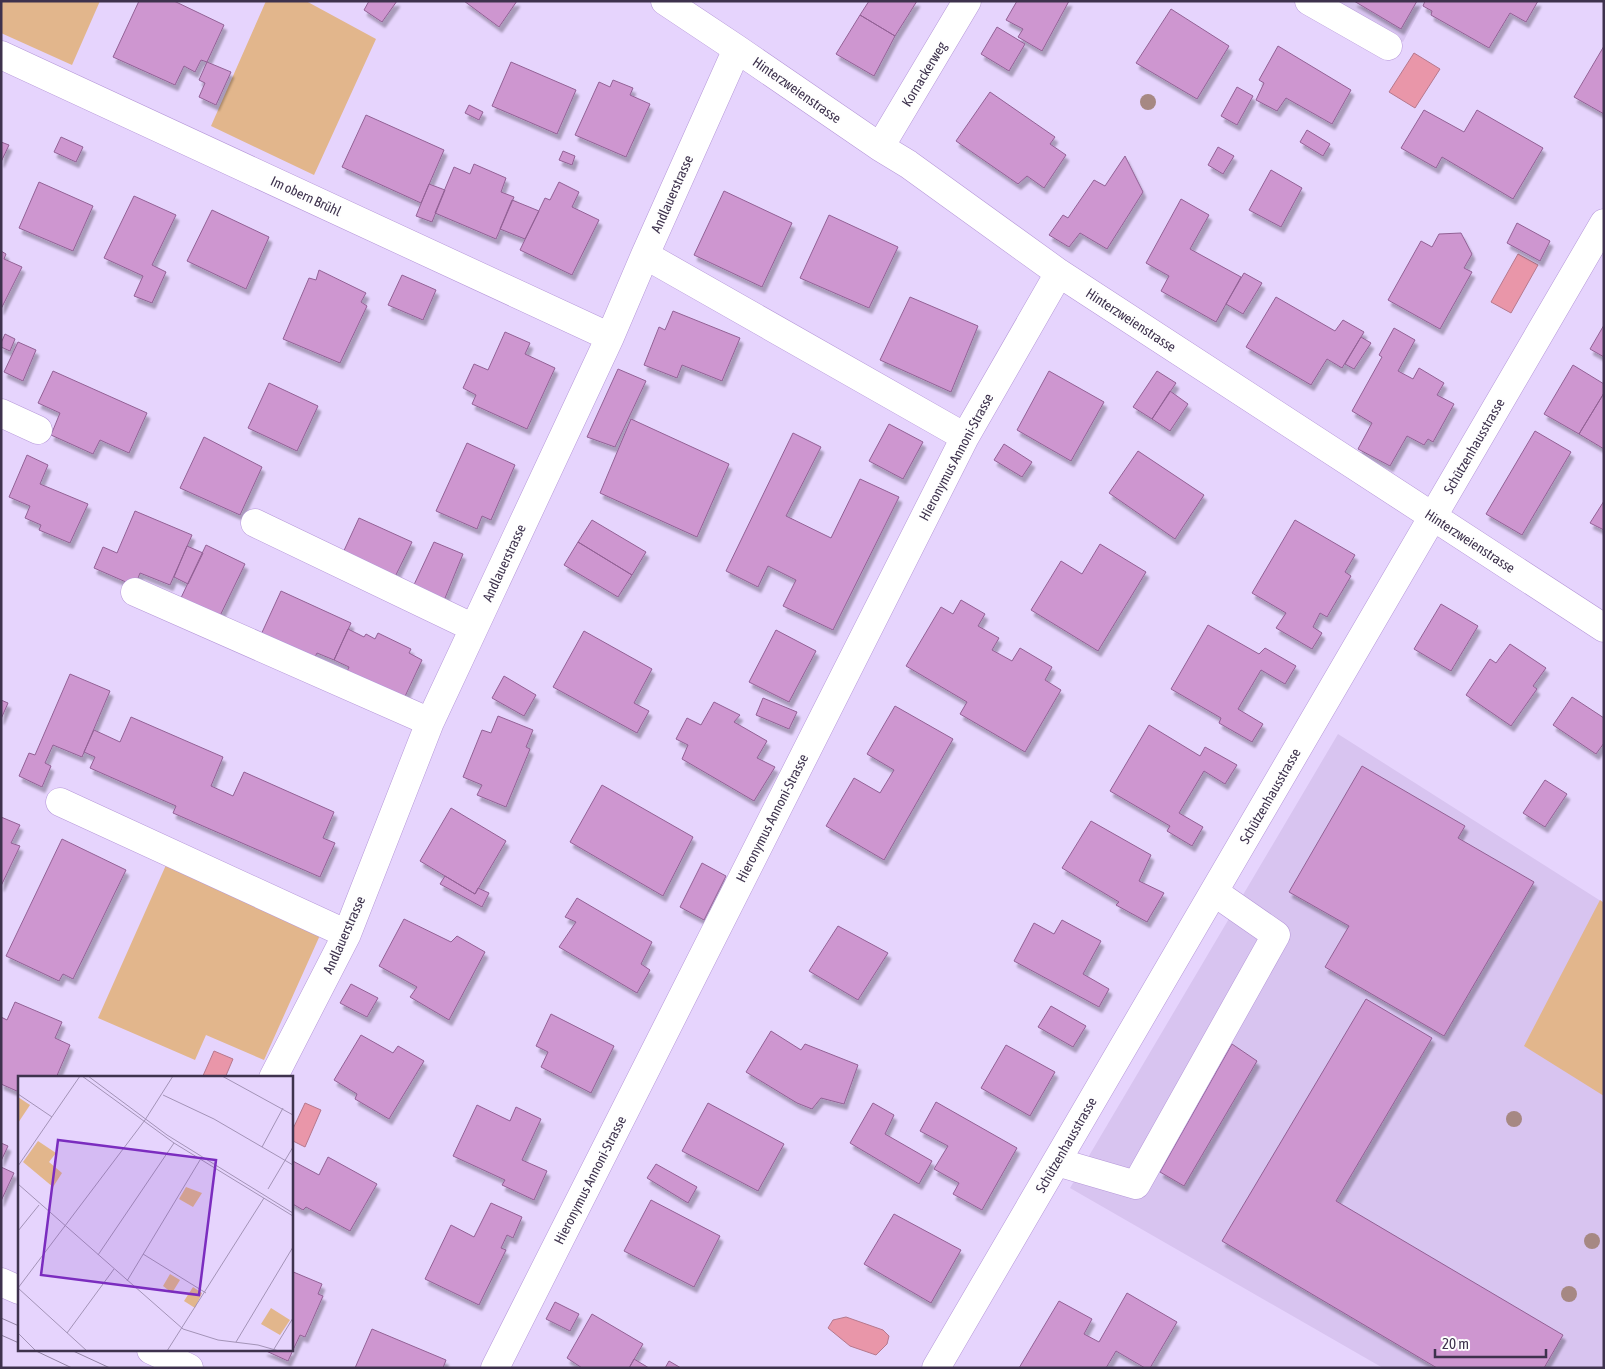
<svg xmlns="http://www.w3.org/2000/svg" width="1605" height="1369" viewBox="0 0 1605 1369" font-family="'Asap Condensed',sans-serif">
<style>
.built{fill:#d8c4f0}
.green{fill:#e2b68c}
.water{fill:#e996a9;stroke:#b6788d}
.building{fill:#ce96d0;stroke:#926195;filter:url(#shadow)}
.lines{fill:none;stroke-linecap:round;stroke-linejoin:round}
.minor-casing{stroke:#b597d8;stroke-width:29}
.minor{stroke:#fff;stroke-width:28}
.tram{stroke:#9384a6;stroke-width:1}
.tree{fill:#a68883}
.labels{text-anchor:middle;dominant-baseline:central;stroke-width:4.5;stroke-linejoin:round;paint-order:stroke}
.street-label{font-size:14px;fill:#3e324d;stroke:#fefefe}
.inset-road{fill:none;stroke:#a393b7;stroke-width:1}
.view{fill:#7b2cbf;fill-opacity:0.15;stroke:#7b2cbf;stroke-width:2.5}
.inset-edge{fill:none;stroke:#3e324d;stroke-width:2.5}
</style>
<defs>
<filter id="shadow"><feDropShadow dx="3" dy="5.5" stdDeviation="1" flood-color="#0004"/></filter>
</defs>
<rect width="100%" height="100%" fill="#e6d4fd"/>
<path class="built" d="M1328 1H1425L1403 42Z
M1338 734 1604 903V1368H1383L1070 1188Z"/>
<path class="green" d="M1 1H100L72 65 1 33Z
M266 1H306L376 39 314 175 211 126Z
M166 865 321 933 264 1060 206 1035 195 1060 98 1018Z
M1600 900 1604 903V1096L1524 1046Z"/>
<path class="water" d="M1414 53 1440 69 1415 108 1389 92Z
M1518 254 1538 265 1511 313 1491 302Z
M214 1051 233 1059 225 1078H202Z
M305 1103 321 1110 305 1147 291 1140V1133Z
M846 1317 883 1330 889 1336 887 1344 876 1355 850 1346 828 1328 833 1320Z"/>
<path class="building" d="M139 1H174L224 25 207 62 201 60 195 72 184 66 175 85 113 57Z
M369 1H397L382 22 364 10Z
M464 1H517L499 27Z
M869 1H917L895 36 860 15Z
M1017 1H1069L1042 51 1018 37 1023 29 1006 20Z
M1354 1H1417L1401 29Z
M1425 1H1538L1526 22 1510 13 1489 48 1431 15 1432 11 1423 6Z
M1171 9 1229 46 1197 99 1136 63Z
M860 15 895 36 874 76 836 54Z
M997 27 1025 44 1009 71 981 54Z
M1278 46 1351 90 1332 124 1286 98 1277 111 1256 100 1264 83 1259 80Z
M1604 46V114L1574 97Z
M207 62 231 72 216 105 199 97 205 83 199 80Z
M511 62 576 90 557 134 492 106Z
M613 80 633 88 630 95 650 104 626 157 575 135 599 82 610 87Z
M1237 87 1253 96 1237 125 1221 116Z
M990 92 1055 137 1050 144 1066 155 1044 188 1027 176 1018 184 956 141Z
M469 105 483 112 479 120 465 113Z
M1424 110 1464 132 1477 110 1543 148 1513 199 1442 157 1436 168 1401 148Z
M366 115 444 150 421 203 342 167Z
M1307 130 1330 144 1323 156 1300 142Z
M61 137 83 147 76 162 54 152Z
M1 142 9 145 1 162Z
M1218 147 1234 156 1223 174 1208 165Z
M563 151 575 156 572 165 559 160Z
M1125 156 1143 192 1107 249 1080 233 1069 247 1049 235 1063 215 1068 218 1094 180 1105 186Z
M474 164 506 178 501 192 514 197 496 239 435 213 454 167 470 174Z
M1271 170 1302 188 1281 227 1249 210Z
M39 182 93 206 73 251 19 228Z
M559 182 579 192 572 207 599 220 572 275 520 250 545 198 550 200Z
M429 184 445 190 432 222 416 216Z
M724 191 792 223 762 287 694 255Z
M134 196 176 215 152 265 166 272 152 303 134 296 143 276 104 258Z
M1181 199 1209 215 1190 249 1241 277 1216 322 1161 291 1169 276 1146 263Z
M512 200 539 211 525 239 500 229Z
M212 210 269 237 246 289 187 261Z
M829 215 898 247 869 308 800 278Z
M1517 223 1550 241 1540 261 1507 243Z
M1461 233 1472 254 1464 268 1472 272 1440 329 1388 300 1421 241 1432 247 1439 234Z
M1 251 6 254 4 259 22 267 1 309Z
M319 270 366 293 361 302 367 306 340 363 283 339 309 278 316 280Z
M1244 273 1262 283 1243 314 1226 304Z
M402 275 436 290 423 320 388 305Z
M910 297 978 326 951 392 880 360Z
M1276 297 1335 331 1343 320 1364 332 1342 368 1327 359 1311 385 1246 347Z
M673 311 740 338 722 381 682 365 677 378 644 365 659 327 665 330Z
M1604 325V357L1590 349Z
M1394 328 1415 340 1398 371 1413 379 1419 368 1444 383 1437 395 1454 404 1433 442 1428 439 1424 445 1407 436 1390 466 1358 449 1372 423 1352 411 1382 357 1379 355Z
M505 332 530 343 525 354 555 368 527 429 472 404 476 395 463 388 474 364 488 370Z
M5 334 15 339 10 351 1 347V343Z
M1361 337 1371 343 1354 369 1345 364Z
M18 342 36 350 23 381 4 372Z
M1573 365 1604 384V393L1579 434 1544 414Z
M618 369 646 381 615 447 587 437Z
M53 371 147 413 129 453 100 440 93 454 51 435 60 413 38 403Z
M1049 371 1104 402 1071 461 1017 430Z
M1157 371 1176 383 1152 419 1133 407Z
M269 383 318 406 297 451 248 428Z
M1170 391 1188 404 1170 431 1152 419Z
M1604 393V449L1579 434Z
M631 419 729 464 697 537 600 493Z
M889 424 923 442 903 479 869 461Z
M1535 431 1571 452 1522 535 1486 514Z
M793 433 821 447 786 516 831 538 860 479 899 497 833 630 783 606 796 580 768 566 758 587 726 571Z
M204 437 262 467 240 515 180 488Z
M467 443 515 465 491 520 482 516 477 529 436 511Z
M1004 444 1032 462 1022 477 994 460Z
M1138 451 1204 495 1175 539 1109 493Z
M27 455 48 465 40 484 88 504 70 543 39 530 41 525 25 518 30 506 9 497Z
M1604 501V530L1590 523Z
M135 511 192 535 170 585 140 573 135 586 94 568 103 547 117 553Z
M359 518 412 542 394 579 341 557Z
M592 520 646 552 632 575 578 542Z
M1295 520 1355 555 1345 572 1351 576 1327 617 1320 613 1313 627 1322 633 1312 649 1276 628 1286 613 1252 593Z
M434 542 463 554 443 603 412 589Z
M578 542 632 575 618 597 564 565Z
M1100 544 1146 572 1098 651 1031 610 1061 561 1082 574Z
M206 545 245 564 218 620 179 602Z
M187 546 203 553 188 584 174 577Z
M281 591 351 623 334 660 317 653 312 663 259 639Z
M961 600 985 614 978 626 999 638 992 650 1012 661 1020 648 1052 667 1045 680 1061 690 1025 752 960 714 967 702 906 666 941 607 953 614Z
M1441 604 1478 626 1451 671 1414 649Z
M1208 625 1259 654 1265 648 1296 666 1285 684 1261 670 1238 709 1263 724 1252 742 1219 723 1221 718 1171 689Z
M348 629 364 637 366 634 375 639 378 633 411 649 409 653 422 660 401 705 344 678 349 667 334 660Z
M776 630 816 651 789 702 749 682Z
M584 631 652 669 634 703 649 711 637 733 553 687Z
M1510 644 1546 668 1533 686 1537 689 1511 726 1466 695 1490 659 1496 663Z
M70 674 110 691 82 757 53 745 45 763 51 766 42 787 19 776 29 753 35 755Z
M504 676 536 695 524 716 492 698Z
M1572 697 1604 718V743L1596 754 1553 725Z
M763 698 797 712 789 729 756 715Z
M1 700 8 703 1 719Z
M714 702 740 715 734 722 767 741 757 758 775 767 754 801 682 759 688 745 676 739 687 718 701 725Z
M895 706 953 739 884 860 826 826 854 778 880 793 894 770 867 754Z
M498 716 533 730 526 747 530 749 506 807 477 795 482 785 463 777 482 730 491 733Z
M131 717 223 757 211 786 233 796 244 772 334 812 323 838 335 843 320 877 173 813 176 806 90 768 95 757 84 752 94 730 120 742Z
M1149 725 1200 756 1205 747 1237 765 1225 784 1204 771 1179 813 1203 827 1192 846 1167 831 1170 826 1110 791Z
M1362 766 1465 826 1458 838 1534 882 1444 1036 1325 967 1349 926 1289 892Z
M1545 780 1567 794 1545 827 1523 813Z
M602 785 693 837 663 896 570 842Z
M451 808 506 841 475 894 420 861Z
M1 817 20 825 11 843 20 846 1 886Z
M1091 821 1151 855 1139 881 1164 893 1147 922 1116 905 1119 902 1062 868Z
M62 839 126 870 73 979 63 974 59 981 6 956Z
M702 863 726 876 704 920 680 907Z
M445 876 475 894 478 888 489 893 482 907 440 884Z
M577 898 652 942 641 964 650 970 637 993 559 947 576 922 565 917Z
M404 919 451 942 457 936 485 952 449 1020 410 997 417 987 379 966Z
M1062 920 1101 941 1083 974 1109 989 1099 1007 1014 961 1034 923 1054 934Z
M838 926 888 953 858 1000 809 971Z
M351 984 378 998 367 1017 340 1003Z
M1366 999 1432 1038 1336 1201 1563 1335 1544 1368H1437L1222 1241Z
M15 1002 62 1022 55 1038 70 1045 56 1078H19V1092L1 1084V1017L7 1020Z
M1051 1006 1086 1026 1073 1047 1038 1027Z
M551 1014 614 1046 591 1093 541 1067 548 1052 536 1046Z
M771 1031 801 1050 805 1044 858 1065 844 1104 821 1098 812 1109 797 1103 746 1072Z
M361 1035 393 1053 398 1046 424 1061 389 1119 355 1099 357 1094 334 1080Z
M1232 1044 1257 1061 1184 1186 1160 1172Z
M1006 1045 1055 1072 1030 1116 981 1088Z
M936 1102 1017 1148 982 1210 953 1194 959 1183 934 1169 948 1146 920 1131Z
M708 1103 784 1144 758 1191 682 1151Z
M873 1103 894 1115 885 1134 932 1161 919 1184 850 1143Z
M477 1105 510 1121 516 1107 541 1119 522 1160 547 1171 534 1200 502 1185 505 1180 453 1156Z
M1 1143 8 1146 1 1161Z
M328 1157 377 1184 350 1231 306 1207 303 1210 291 1203V1160L319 1175Z
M656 1164 697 1187 688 1203 647 1178Z
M1 1167 14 1173 1 1201Z
M651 1200 720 1236 694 1287 624 1251Z
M491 1203 522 1217 513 1238 507 1235 501 1248 506 1250 479 1305 425 1279 451 1225 474 1237Z
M894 1214 961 1250 931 1303 864 1264Z
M291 1271 322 1284 318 1294 323 1296 305 1337 300 1335 288 1361 264 1350H291Z
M1127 1293 1177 1322 1150 1368H1145L1116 1351 1106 1368H1019L1059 1301 1092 1319 1084 1334 1099 1342Z
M555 1302 579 1314 570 1331 546 1319Z
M592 1314 643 1344 629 1368H582L567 1358Z
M372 1329 446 1360 443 1368H355Z
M634 1359 649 1368H629Z
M669 1361 681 1368H665Z"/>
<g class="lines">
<g class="minor-casing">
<path id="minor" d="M665 1 737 49 880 147 908 164 1059 273 1604 628
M1309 1 1388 46
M1 55 610 337
M880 147 967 1
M645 255 965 437
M1 413 38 430
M255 523 474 628
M135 592 430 722
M60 802 347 934
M273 1078 347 934 430 722 610 337 645 255 737 49
M1057 1162 1136 1185 1276 935 1214 892
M1 1282 19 1290
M151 1350 189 1368
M495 1368 965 437 1059 273
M936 1368 1604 223"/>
</g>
<use href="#minor" class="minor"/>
<path class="tram" d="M1 1318 19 1326
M1 1335 19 1343
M34 1350 72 1368
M71 1350 110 1368"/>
</g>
<g class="tree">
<circle cx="1148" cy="102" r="8"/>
<circle cx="1514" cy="1119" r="8"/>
<circle cx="1592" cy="1241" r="8"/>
<circle cx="1569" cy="1294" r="8"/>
</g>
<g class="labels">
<g class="street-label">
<text transform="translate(924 74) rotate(-59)">Kornackerweg</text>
<text transform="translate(797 90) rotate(35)">Hinterzweienstrasse</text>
<text transform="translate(672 194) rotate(-66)">Andlauerstrasse</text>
<text transform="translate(306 196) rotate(25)">Im obern Brühl</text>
<text transform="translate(1131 320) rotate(33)">Hinterzweienstrasse</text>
<text transform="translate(1474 446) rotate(-60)">Schützenhausstrasse</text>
<text transform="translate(956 457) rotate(-62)">Hieronymus Annoni-Strasse</text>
<text transform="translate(1470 541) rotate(33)">Hinterzweienstrasse</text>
<text transform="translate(504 563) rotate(-65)">Andlauerstrasse</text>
<text transform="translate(1270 796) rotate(-60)">Schützenhausstrasse</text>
<text transform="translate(772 818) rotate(-63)">Hieronymus Annoni-Strasse</text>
<text transform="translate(344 935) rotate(-66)">Andlauerstrasse</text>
<text transform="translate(1066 1145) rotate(-60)">Schützenhausstrasse</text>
<text transform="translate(590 1180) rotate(-63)">Hieronymus Annoni-Strasse</text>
</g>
</g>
<g transform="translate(18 1076)">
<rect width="275" height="275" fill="#e6d4fd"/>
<path d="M0 21 12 29 0 47ZM20 65 38 77 31 86 44 97 35 111 5 86ZM168 111 184 117 175 131 161 123ZM152 198 162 204 154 217 145 210ZM175 211 184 217 177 232 166 225ZM253 232 272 244 262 259 243 248Z" fill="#e2b68c"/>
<path class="inset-road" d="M64 0 156 67 275 140M70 0 149 59 275 137M204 0 275 39M0 18 34 41M145 19 196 43 275 89M244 71 265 32M0 90 62 0M0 108 165 253 200 264 240 269 261 275M250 113 275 71M0 155 21 129M125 178 188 217M80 179 156 67M109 205 182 84M0 212 127 44 155 0M0 212 69 275M0 257 18 275M49 257 96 193M218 266 275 171M256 273 275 242M149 275 246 122"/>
<path class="view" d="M40 64 198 84 181 219 23 199Z"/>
<rect width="275" height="275" class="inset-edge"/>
</g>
<rect width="1605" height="1369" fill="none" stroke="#3e324d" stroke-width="5"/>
<path d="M1435 1349v8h111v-8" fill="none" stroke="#3e324d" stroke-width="2.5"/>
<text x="1442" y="1349" font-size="15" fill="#3e324d" stroke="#fefefe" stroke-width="4" paint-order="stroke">20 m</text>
</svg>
